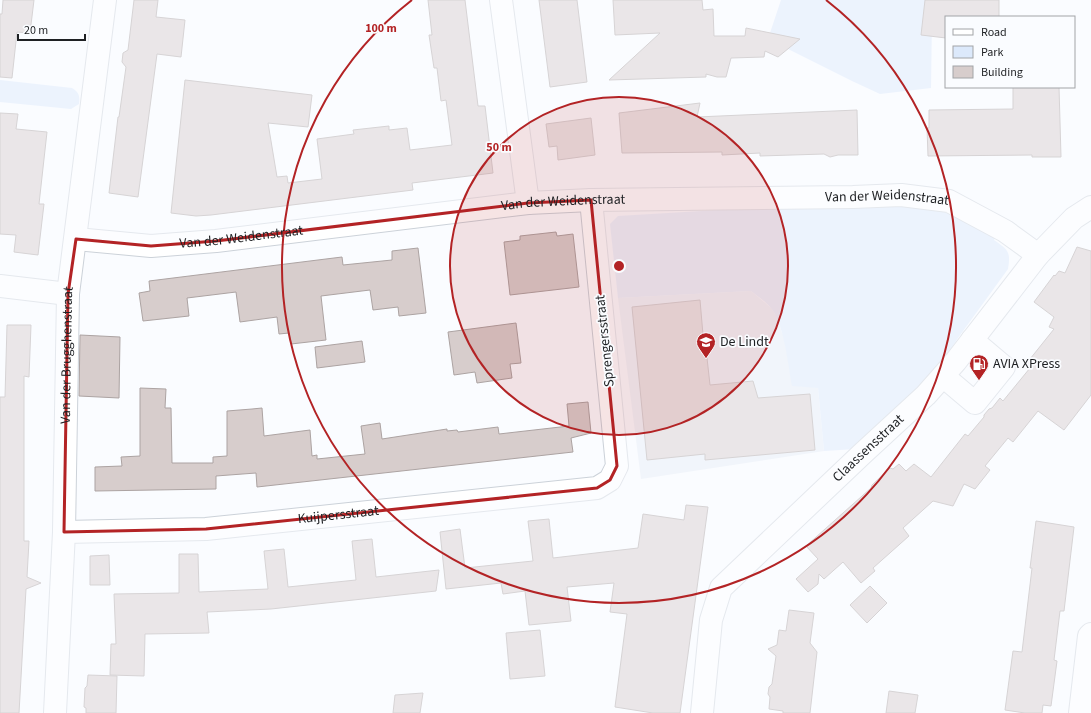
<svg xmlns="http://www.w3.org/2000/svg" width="1091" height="713" viewBox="0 0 1091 713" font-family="'Source Sans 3',sans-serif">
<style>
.built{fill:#e7edf5}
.green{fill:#dce9fb}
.building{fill:#d7cdcc;stroke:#aca3a2}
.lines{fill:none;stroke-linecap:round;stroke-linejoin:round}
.minor-casing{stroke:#ccd2d9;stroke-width:24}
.minor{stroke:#fff;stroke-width:22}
.marked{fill:none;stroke:#b32325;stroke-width:3;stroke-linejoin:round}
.ring{fill:none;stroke:#b32325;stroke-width:2}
.labels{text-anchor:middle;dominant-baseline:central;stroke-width:3.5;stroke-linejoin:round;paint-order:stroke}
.street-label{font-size:14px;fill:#1e2023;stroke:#fafcff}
.poi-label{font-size:14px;fill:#1e2023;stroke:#fafcff;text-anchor:start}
.centre{fill:#b32325;stroke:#fafcff;stroke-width:2}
.ring-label{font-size:12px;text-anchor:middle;font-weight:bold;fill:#b32325;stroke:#fafcff;stroke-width:3.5;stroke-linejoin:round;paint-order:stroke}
</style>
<rect width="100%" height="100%" fill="#fafcff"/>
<path class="built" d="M751 291 771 308 777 317 782 333 818 388 824 451 641 479 618 298Z"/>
<path class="green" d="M781 0H931L932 18 931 88 880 94 852 81 768 39Z
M0 80 72 88C79 92 80 96 79 104L71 109 0 102Z
M802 205 907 206 941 211 958 216 997 234 994 240C1008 250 1011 251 1008 269L958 338 930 381 856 449 824 451 818 388 792 386C788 365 784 322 770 307 765 301 757 296 751 291L618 298 610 224 618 216Z"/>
<path class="building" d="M3 0H34L30 33 17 32 12 78 0 77V14H2Z
M134 0H158L156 17 185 20 181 57 157 54 138 197 109 193 118 117H119L126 67 122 62 123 53 128 50Z
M428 0H465L478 106H485L493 173 412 183 413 190 211 215 196 216 171 213 185 80 312 95 308 127 268 123 277 177 287 176 288 183 322 179 317 139 354 134 353 130 389 126V130L407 128 410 150 452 145 446 100 441 101 437 68H434L429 35H432Z
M539 0H577L587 82 550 87Z
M613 0H702L703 10 713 9 714 36H745L746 28 800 39 778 57 765 51 764 57 731 58 726 77H717L706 74V77L609 80 660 33 615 35Z
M925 0H999V17H946V38L921 35Z
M1013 87H1059L1061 157H1032V155L928 156 927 128H929V110L1013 109Z
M700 103 697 117 857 110 858 155H838L830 157 824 154 760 156V153L722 155V152L622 153 619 113Z
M0 113 18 114 16 129 47 132 39 204H44L38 255 14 252 16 235 0 234Z
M591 118 595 155 558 160 557 146 549 147 546 124Z
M556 232 557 236 573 234 579 287 510 295 504 242 520 240V236Z
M1077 247 1091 251V395L1064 430 1038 411 1013 442 1008 438 985 466 990 470 975 489 964 484 953 506 933 501 903 528 909 536 873 568 875 571 861 583 843 562 824 579 819 574 818 584 808 592 796 579 818 559 806 546 871 488 872 485 890 468 893 469 899 464 906 471 914 464 931 477 965 434 968 436 984 417V415L989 409 992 408 1000 398 1003 401 1030 368 1026 364 1054 329 1049 327 1054 317 1034 302 1054 275 1055 276 1059 271 1065 273Z
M418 248 426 313 399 316 398 307 373 310 370 290 321 296 326 340 291 344 289 333 279 334 277 317 240 322 236 292 187 298 189 316 143 321 139 293 150 291 149 281 342 257 343 265 392 260V251Z
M700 300 705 358H707L710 385 753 381 758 398 810 394 815 450 705 460V454L647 460 632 307Z
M516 323 521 363 510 364 512 378 477 383 475 372 454 375 448 332Z
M7 325H31L29 377 24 376V541H29L27 577 41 583 26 589 19 713H0V397H5Z
M80 335 120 337 119 398 79 396Z
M362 341 365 362 317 368 315 347Z
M140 388 166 389 165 408H171L172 463H213V457L227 456V411L252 409 262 408 264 436 310 430 312 456 317 455V459L365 454 361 426 380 423 382 439 447 429V431L457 430 458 432 498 427 499 434 569 426 567 404 588 402 591 433 571 438 573 452 537 456 257 487 256 473 216 476V489L95 491V467L122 466 121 457 140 456Z
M686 505 708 507 680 713H653L615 707 627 614 610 612 614 583 567 587 571 621 529 625 525 591 503 594 501 583 446 589 440 532 460 529 465 568 533 561 528 521 549 519 553 558 638 548 643 514 684 520Z
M1036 521 1074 527 1064 611H1060L1054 660 1057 661 1051 706 1043 705 1042 713H1025L1005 710 1013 651 1022 652 1032 568H1030Z
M372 539 376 577 439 570 436 591 271 609 207 612 209 633 145 634 144 676 110 675 111 644H116L114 594 179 593V554H198L199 592 268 589 264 551 284 549 288 587 356 580 352 541Z
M109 555 110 585H90V556Z
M870 586 887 603 867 623 850 605Z
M789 610 814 613 810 643 817 652 810 713H783V711L769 709 770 697 768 694 769 687 772 684 776 656 768 649 777 645 779 630 786 631Z
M540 630 545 676 510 679 506 633Z
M88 675 117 676 116 713H86V708L84 707 85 688 87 686Z
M889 691 918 695 915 713H886Z
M423 693 420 713H393L395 695Z"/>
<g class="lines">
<g class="minor-casing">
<g id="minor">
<path d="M501 0 528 203"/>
<path id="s1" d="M76 239 151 246 216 241 528 203 591 200 853 197 901 195 949 201 1005 231 1038 255"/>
<path d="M0 286 68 294"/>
<path d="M943 376 975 403 1004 367 972 340"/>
<path id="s2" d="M64 532 206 529 597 488 610 480 617 466 591 200"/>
<path id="s3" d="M55 713 64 532 68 294 105 0"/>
<path id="s4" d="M702 713 711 620 721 588 862 454 926 395 956 361 1038 255 1074 218 1091 207"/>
<path d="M1080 713 1089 636 1091 634"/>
</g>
</g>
<use href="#minor" class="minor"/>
</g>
<path d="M0 0H1091V713H0ZM591 200 617 466 610 480 597 488 206 529 64 532 68 294 76 239 151 246 216 241 528 203Z" fill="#fafcff" fill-opacity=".55" fill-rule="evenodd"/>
<path class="marked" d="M591 200 617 466 610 480 597 488 206 529 64 532 68 294 76 239 151 246 216 241 528 203Z"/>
<circle cx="619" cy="266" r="169" fill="#b32325" fill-opacity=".12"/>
<g class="ring">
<circle cx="619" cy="266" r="169"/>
<path d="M826 0A337 337 0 1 1 412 0"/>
</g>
<defs>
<g id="school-pin" transform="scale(1)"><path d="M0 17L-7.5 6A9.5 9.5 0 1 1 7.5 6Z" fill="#b32325" stroke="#fafcff"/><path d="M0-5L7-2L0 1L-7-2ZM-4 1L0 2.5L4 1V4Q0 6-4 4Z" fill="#fff"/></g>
<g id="fuel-pin" transform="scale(1)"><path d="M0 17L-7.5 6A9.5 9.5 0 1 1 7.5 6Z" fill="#b32325" stroke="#fafcff"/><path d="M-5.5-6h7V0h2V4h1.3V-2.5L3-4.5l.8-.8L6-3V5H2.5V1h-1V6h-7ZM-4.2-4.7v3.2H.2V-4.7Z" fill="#fff"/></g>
</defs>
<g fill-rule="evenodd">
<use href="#school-pin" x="706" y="342"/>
<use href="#fuel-pin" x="979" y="364"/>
</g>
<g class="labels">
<g class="street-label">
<text stroke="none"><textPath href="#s1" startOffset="814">Van der Weidenstraat</textPath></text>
<text stroke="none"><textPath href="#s1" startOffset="490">Van der Weidenstraat</textPath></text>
<text stroke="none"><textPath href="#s1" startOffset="166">Van der Weidenstraat</textPath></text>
<text transform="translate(605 341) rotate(-96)">Sprengersstraat</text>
<text stroke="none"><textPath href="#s3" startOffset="358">Van der Brugghenstraat</textPath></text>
<text stroke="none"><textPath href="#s4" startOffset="330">Claassensstraat</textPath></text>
<text stroke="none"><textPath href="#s2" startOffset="275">Kuijpersstraat</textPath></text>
</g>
<g class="poi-label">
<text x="720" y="342">De Lindt</text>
<text x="993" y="364">AVIA XPress</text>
</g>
</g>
<circle cx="619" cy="266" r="6" class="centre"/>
<g class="ring-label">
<text x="381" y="32">100 m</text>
<text x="499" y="151">50 m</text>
</g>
<rect x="945" y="16" width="130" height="72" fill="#fafcff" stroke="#a2a4a7"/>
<rect x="953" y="29" width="20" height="6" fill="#ffffff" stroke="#a2a4a7"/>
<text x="981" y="36" font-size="12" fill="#1e2023">Road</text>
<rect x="953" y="46" width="20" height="12" fill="#dce9fb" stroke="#a2a4a7"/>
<text x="981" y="56" font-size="12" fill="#1e2023">Park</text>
<rect x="953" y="66" width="20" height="12" fill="#d7cdcc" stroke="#a2a4a7"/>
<text x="981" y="76" font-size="12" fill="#1e2023">Building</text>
<path d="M18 34v6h67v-6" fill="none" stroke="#1e2023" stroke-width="2"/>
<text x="24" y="34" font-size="12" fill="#1e2023" stroke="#fafcff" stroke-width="3" paint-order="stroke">20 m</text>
</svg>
